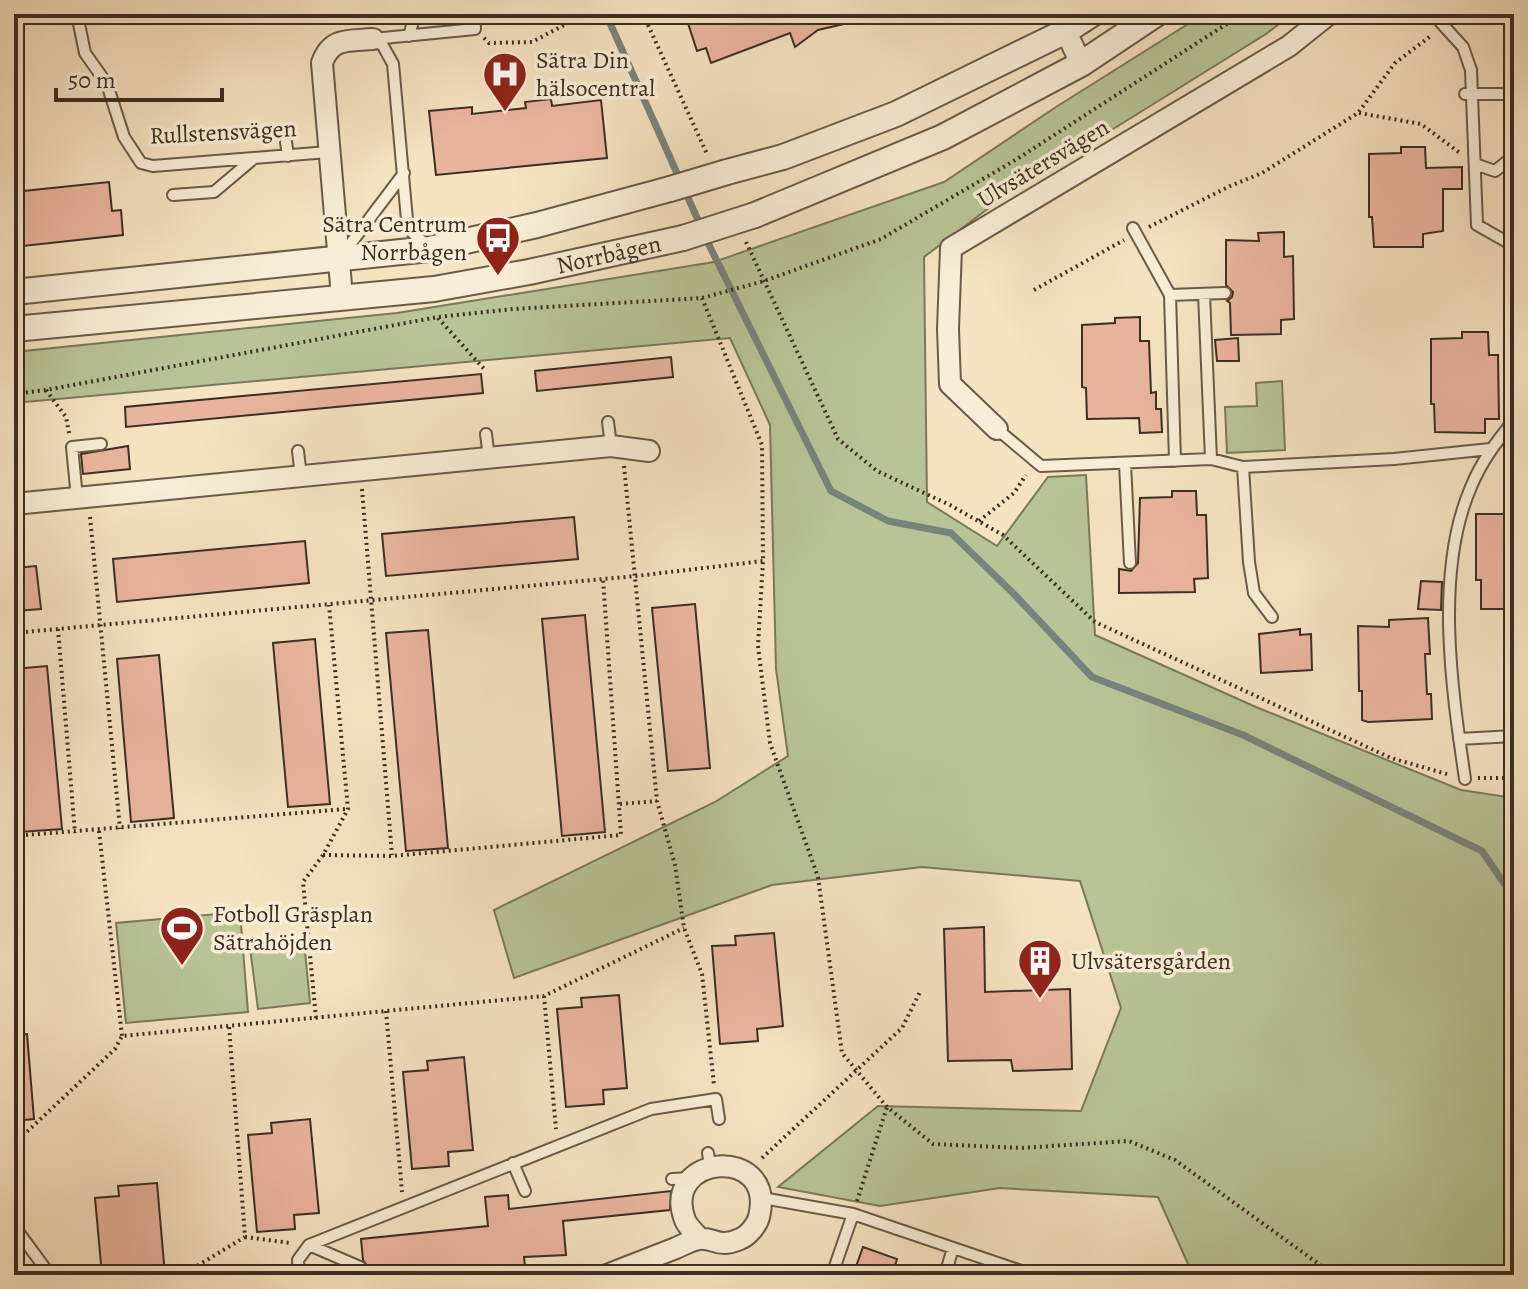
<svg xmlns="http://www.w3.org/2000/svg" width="1528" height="1289" viewBox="0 0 1528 1289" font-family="Alegreya,serif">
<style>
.green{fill:#b8c496;stroke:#7a795b;stroke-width:2}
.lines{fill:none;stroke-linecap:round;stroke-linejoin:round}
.stream{stroke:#78837e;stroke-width:7}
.building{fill:#eab59e;stroke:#3b2e20;stroke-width:2}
.service-casing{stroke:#6a5b48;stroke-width:14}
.minor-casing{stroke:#6a5b48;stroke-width:24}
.tertiary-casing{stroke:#6a5b48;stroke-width:28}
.path{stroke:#3b2e20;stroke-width:4;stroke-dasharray:2 4;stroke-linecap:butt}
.service{stroke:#f9edd7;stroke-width:10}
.minor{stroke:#f9edd7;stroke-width:20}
.tertiary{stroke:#f9edd7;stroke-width:24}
.tertiary-bridge-casing{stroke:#6a5b48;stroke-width:28;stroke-linecap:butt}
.tertiary-bridge{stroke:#f9edd7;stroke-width:24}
.labels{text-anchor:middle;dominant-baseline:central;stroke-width:7;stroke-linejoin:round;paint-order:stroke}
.poi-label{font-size:24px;fill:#3b2e20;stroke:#f9edd7;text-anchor:start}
.street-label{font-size:24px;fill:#3b2e20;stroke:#f9edd7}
</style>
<rect width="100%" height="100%" fill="#f6e3c1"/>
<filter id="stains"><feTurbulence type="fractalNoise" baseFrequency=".0025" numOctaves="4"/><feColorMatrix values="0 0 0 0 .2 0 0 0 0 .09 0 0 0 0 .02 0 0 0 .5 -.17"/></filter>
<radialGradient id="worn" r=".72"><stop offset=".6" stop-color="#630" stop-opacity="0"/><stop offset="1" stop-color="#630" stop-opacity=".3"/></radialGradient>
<path class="green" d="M1204 14H1292L1266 34 1002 198 924 257 927 502 997 546 1048 477 1086 475 1095 635 1256 707 1461 790 1514 798V1275H1193L1158 1197 1000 1188 880 1206 778 1187 878 1106 1081 1111 1121 1008 1080 881 922 867 772 885 514 978 494 910 715 802 788 756 776 669 770 425 730 338 14 403V352L397 313 714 262 944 182 1056 107Z
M1282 381 1285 450 1227 453 1225 407 1257 406 1256 383Z
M240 912 248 1012 126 1023 116 923Z
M304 941 310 1003 258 1009 250 948Z"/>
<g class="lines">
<path class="stream" d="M606 14 710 247 831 491 888 521 951 533 1013 593 1092 677 1243 735 1482 851 1514 898"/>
</g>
<path class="building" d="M685 14H856L857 21 818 30 795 47 790 33 711 63 706 48 697 51Z
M551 99 552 106 601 100 607 158 436 175 429 111 472 107V114L526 108 525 102Z
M1401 147H1425L1426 168 1462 167V189H1443V231L1423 234V247H1374L1372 217H1369V154L1401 153Z
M109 182 112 211 121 210 123 235 14 247V192Z
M1284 232V257L1293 256 1294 319 1281 320V334L1231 335 1230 303 1227 301 1232 297 1233 292 1226 285V240L1259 241 1258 233Z
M1140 317V341H1149L1151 393 1156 392V409H1161L1162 432 1140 433 1139 418 1087 419 1086 388 1082 387V325L1115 323V318Z
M1462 332H1488L1489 355H1498L1499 419H1485V433L1435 432 1434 404H1431V339L1462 338Z
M1238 338 1239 361H1217L1215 340Z
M671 357 673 377 537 391 535 371Z
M481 374 483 393 126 427 125 407Z
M128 446 130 469 83 474 81 454Z
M1172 491H1196L1197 515H1206L1208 578 1194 579 1195 592 1119 593V569L1131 571 1138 563 1140 498 1172 497Z
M1476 514H1514V609H1481V580H1476Z
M574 517 578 559 386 576 382 534Z
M305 541 309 583 117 602 113 559Z
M36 566 41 609 14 611V568Z
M1421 581 1442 582 1441 610 1418 609Z
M695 604 710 768 668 771 652 608Z
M585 615 605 832 562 836 542 619Z
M1428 618 1430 654H1425L1427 694H1431L1432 719 1368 722 1362 720V691H1359L1358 626 1389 627V620Z
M1300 629V635L1311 634 1312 670 1261 673 1259 634Z
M428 630 448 848 406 851 386 633Z
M315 639 330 804 288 807 273 643Z
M159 655 174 818 131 822 117 659Z
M47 666 62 829 20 832 14 766V669Z
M984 927 985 992 1070 989 1072 1069 1013 1071 1011 1060 948 1061 944 929Z
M774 933 783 1026 757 1029 758 1041 720 1044 712 946 736 945 735 936Z
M619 995 627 1088 603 1090 604 1104 566 1107 557 1009 582 1007 581 998Z
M27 1034 34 1119 14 1121V1035Z
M464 1057 473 1150 448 1152 449 1166 412 1169 403 1072 428 1070 427 1061Z
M310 1119 319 1213 294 1215 295 1229 257 1232 248 1135 272 1133 271 1123Z
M157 1183 165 1275H102L95 1198 119 1196 118 1186Z
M671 1191 670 1210 563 1221 566 1255 524 1257 526 1275H364L368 1267 363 1260 361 1239 488 1226 485 1197 508 1195 509 1209Z
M863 1247 897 1259 892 1275H853Z"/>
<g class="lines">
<g class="service-casing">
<path id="service" d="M77 14 85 53 107 84 124 137 141 163 153 166 328 152
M1433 14 1463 47 1471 70 1477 225 1514 246
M409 36 415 14
M373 39 383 46 393 64 407 220 412 232 426 245
M373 39 475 29 474 14
M1465 94H1514
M1514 94V119
M286 142 288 156
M1475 164 1495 171 1514 156
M173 195 214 192 253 159
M1133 228 1170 295 1225 293
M342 255 404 173
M1204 294 1211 459
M1170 295 1175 461
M608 422 611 446
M997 429 1041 466 1211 459 1243 467 1394 459 1490 449
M486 434 489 458
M298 451 301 476
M1125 464 1130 563
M1243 467 1249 562 1254 593 1272 617
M77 498 72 447 101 444
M1459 739 1514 736
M1465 779C1452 690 1434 572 1471 487 1481 462 1497 441 1514 420
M708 1153 710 1166
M513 1163 525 1191
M672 1179 691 1178
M762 1198 853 1214
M14 1226 50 1275
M309 1245 360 1267
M299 1275 298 1260 309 1245 651 1109 716 1099 719 1119
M832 1275 853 1214 1033 1275
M945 1275 953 1248"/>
</g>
<g class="minor-casing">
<path id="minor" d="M1058 14 1081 64
M342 297 322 63C331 37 349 41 373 39
M997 429 950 384 948 329 951 248 1289 46 1329 14
M14 504 611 446 649 451
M607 1275C630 1266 653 1257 676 1248 683 1245 691 1240 699 1239 715 1237 717 1249 740 1239 748 1236 757 1225 759 1217 777 1144 660 1154 685 1220 687 1226 695 1233 700 1239"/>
</g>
<g class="tertiary-casing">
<g id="tertiary">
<path d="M727 172 783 157 896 114 1066 31 1092 14"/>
<path d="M755 215 943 137 1081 64 1156 14"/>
<path d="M14 292 430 249 537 225 670 189"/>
<path id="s1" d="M14 329 434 289 529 272 683 238"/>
</g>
</g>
<path class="path" d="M565 14 567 22
M643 14 707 154
M484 38 489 43 532 42 585 14
M1359 113 1421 124 1460 153
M1149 227 1230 186 1262 173 1358 113 1395 63 1432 35
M746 242 838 439 877 471 950 505 1003 535 1095 622 1391 758 1450 775
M1034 290 1124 240
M702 298 762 445 763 561 758 646 770 743 818 877 842 1053 887 1107 933 1144 1021 1148 1129 1141 1175 1160 1334 1275
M438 318 485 370
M46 390 66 417 69 433
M14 394 46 390 438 317 513 309 702 298 764 281 881 239 1017 159 1242 14
M624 466 657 801 675 865 684 928 702 974 714 1085
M362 489 392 855
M90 517 120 829
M979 521 1014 493 1026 475
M58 629 75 833
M14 633 636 576 763 561
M1478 778H1514
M620 804 657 801
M99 831 122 1036
M14 836 346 809
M323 855 392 856 621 835 603 579
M544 996 556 1129
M386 1011 402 1192
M316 1018 303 882 323 855 348 809 329 605
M14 1144 115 1049 122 1036 544 996 684 928
M762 1158 902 1028 921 990
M857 1201 887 1107
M245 1237 291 1243
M182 1275 245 1237 229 1026"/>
<use href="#service" class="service"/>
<use href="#minor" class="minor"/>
<use href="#tertiary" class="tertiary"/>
<g class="tertiary-bridge-casing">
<path id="tertiary-bridge" d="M670 189 727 172
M683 238 755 215"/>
</g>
<use href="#tertiary-bridge" class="tertiary-bridge"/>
</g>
<defs>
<g id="hospital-pin" transform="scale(2.3)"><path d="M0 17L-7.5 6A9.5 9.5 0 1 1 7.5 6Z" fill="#8f2418" stroke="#f9edd7"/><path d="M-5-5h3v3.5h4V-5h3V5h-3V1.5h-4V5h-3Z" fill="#fff"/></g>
<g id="bus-pin" transform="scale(2.3)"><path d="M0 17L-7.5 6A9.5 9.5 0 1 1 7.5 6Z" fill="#8f2418" stroke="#f9edd7"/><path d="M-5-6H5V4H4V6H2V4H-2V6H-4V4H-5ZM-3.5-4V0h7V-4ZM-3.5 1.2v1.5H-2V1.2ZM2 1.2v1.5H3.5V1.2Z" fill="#fff"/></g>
<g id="stadium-pin" transform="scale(2.3)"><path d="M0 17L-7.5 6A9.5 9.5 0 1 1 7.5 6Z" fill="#8f2418" stroke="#f9edd7"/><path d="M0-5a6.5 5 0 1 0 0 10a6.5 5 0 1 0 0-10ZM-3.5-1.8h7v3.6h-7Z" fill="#fff"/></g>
<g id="building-pin" transform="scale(2.3)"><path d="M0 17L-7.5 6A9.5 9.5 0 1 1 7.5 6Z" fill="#8f2418" stroke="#f9edd7"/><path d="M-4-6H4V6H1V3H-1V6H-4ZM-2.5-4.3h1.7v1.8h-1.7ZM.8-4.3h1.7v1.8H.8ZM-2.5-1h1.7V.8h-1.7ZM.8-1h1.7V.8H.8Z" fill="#fff"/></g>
</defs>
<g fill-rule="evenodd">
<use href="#hospital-pin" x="505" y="74"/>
<use href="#bus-pin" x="498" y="238"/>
<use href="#stadium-pin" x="182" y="928"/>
<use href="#building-pin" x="1040" y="961"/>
</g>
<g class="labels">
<g class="poi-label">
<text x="536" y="60">Sätra Din<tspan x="536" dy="28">hälsocentral</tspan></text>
<text x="467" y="224" text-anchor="end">Sätra Centrum<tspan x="467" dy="28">Norrbågen</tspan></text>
<text x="213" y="914">Fotboll Gräsplan<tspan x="213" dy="28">Sätrahöjden</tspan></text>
<text x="1071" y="961">Ulvsätersgården</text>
</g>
<g class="street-label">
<text transform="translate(223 132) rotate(-3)">Rullstensvägen</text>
<text transform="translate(1043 163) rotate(-31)">Ulvsätersvägen</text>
<text stroke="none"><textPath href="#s1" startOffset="600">Norrbågen</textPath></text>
</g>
</g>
<rect width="1528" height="1289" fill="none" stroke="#f6e3c1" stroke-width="48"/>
<rect x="16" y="16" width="1496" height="1257" fill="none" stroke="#3b2e20" stroke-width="4"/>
<rect x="24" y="24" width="1480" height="1241" fill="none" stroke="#3b2e20" stroke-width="2"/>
<path d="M56 88v12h166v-12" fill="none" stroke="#3b2e20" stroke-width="4"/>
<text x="68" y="88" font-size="24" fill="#3b2e20" stroke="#f9edd7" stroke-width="6" paint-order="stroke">50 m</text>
<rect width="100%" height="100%" filter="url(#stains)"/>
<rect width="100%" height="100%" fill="url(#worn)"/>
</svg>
